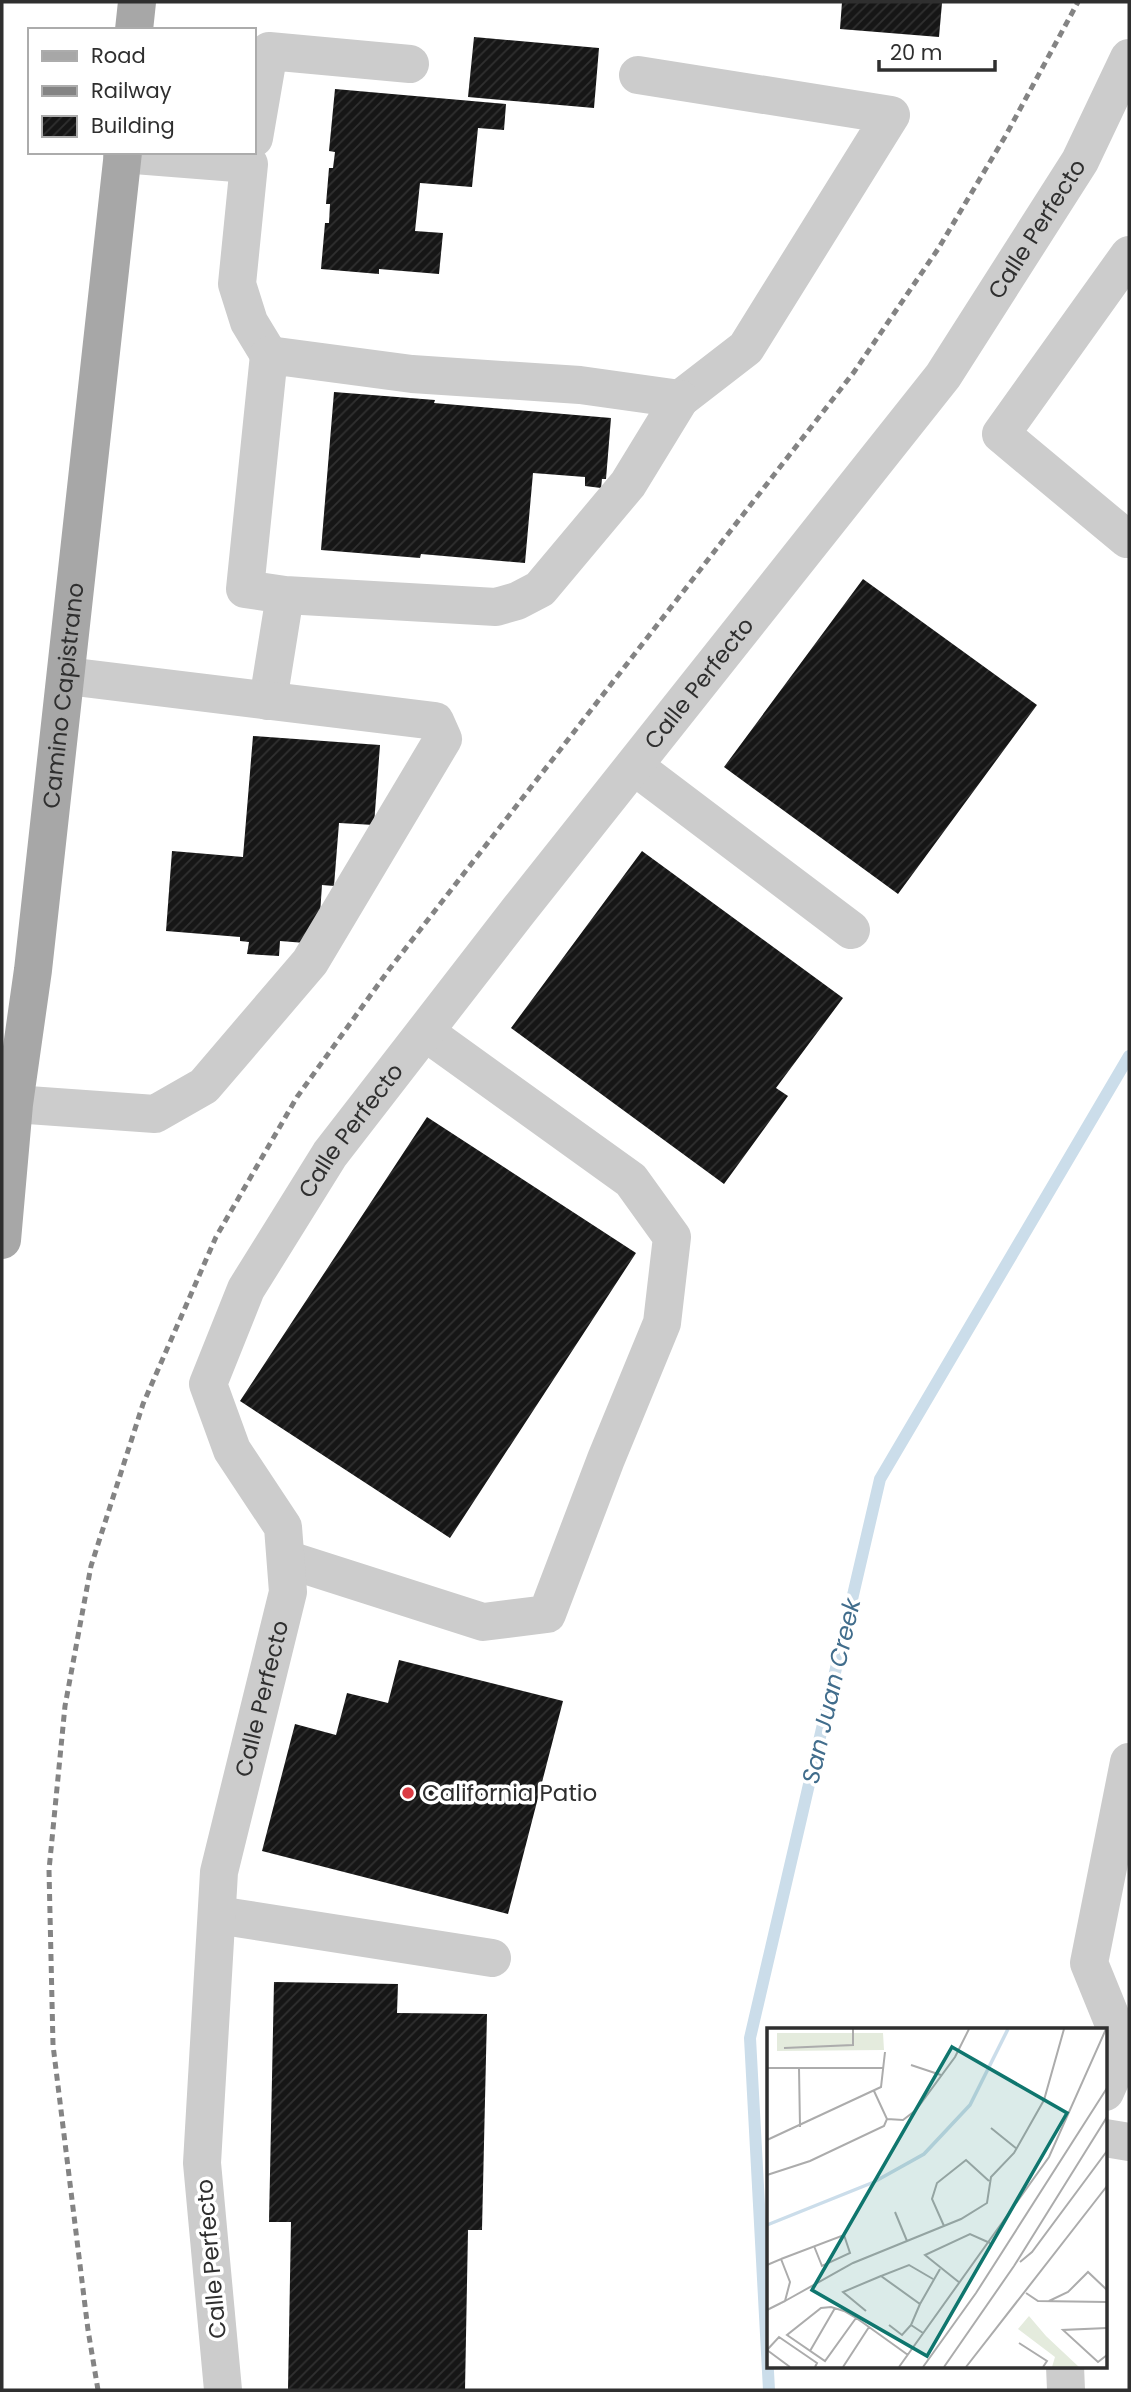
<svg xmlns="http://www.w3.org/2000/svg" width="1131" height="2392" viewBox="0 0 1131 2392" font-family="Poppins,sans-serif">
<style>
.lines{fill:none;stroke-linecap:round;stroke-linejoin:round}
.stream{stroke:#cbddea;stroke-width:12}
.building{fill:url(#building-hatch)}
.minor{stroke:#ccc;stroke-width:38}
.major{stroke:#a7a7a7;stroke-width:38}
.rail{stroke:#848484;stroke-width:5;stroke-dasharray:7 5;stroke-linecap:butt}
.poi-dot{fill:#db3b43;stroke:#fff;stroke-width:2.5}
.labels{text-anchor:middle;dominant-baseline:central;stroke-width:7;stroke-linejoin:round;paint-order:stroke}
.street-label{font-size:23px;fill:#2f2f2f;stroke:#fff}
.poi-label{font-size:23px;fill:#2f2f2f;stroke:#fff;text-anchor:start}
.water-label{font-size:24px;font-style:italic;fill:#416d8c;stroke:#fff}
.inset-river{fill:none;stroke:#cbddea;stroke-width:3.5}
.inset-road{fill:none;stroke:#acacac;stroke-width:2}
.view{fill:#0f766e;fill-opacity:0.15;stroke:#0f766e;stroke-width:3.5}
.inset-edge{fill:none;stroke:#2f2f2f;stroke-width:3.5}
</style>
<defs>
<pattern id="building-hatch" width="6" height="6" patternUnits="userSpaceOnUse" patternTransform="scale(1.75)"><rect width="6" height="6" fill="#161616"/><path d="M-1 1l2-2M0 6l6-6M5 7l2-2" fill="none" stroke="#303030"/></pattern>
</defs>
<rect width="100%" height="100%" fill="#fff"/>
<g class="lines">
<path class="stream" d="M769 2390 750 2038 880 1479 1129 1056"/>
</g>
<path class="building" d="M842 2 942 3 939 37 840 29Z
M474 37 599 48 594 108 468 97Z
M335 89 506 104 504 130 478 128 472 187 420 183 415 231 443 233 439 274 379 269V274L321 269 325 223H329L330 204H326L329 168H333L335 152 329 151Z
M334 392 435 400 434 403 611 418 606 479H602L601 488 585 486V477L533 473 525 563 421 554 420 558 321 550Z
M863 579 1037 705 898 894 724 767Z
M253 736 380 745 374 825 339 823 334 886 322 885 318 944 280 941 279 956 247 954 249 942 240 941V937L166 931 172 851 243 857Z
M642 851 843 998 776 1088 788 1096 724 1184 511 1028Z
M427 1117 636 1253 450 1538 240 1401Z
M399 1660 563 1701 508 1914 262 1851 295 1724 336 1735 347 1693 388 1703Z
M274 1982 398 1984 397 2013 487 2014 482 2230H468L465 2390H288L291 2222H269Z"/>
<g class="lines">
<g class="minor">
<path d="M638 75 891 115 746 348 680 399"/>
<path d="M254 138 269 51 410 64"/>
<path d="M122 154 249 164 237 284 249 322 269 355"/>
<path d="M1129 255 1001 434 1127 539 1129 536"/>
<path d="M268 701 285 595 245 589 269 355 412 374 580 385 680 399 628 484 540 589 517 601 496 607 285 595"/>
<path d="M634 766 851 930"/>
<path d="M14 1104 155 1114 204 1086 310 962 443 739 435 721 67 676"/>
<path d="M286 1559 483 1622 547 1614 606 1459 662 1323 672 1237 631 1180 425 1032"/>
<path d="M217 1915 492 1958"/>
<path d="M1105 2092 1124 2049 1089 1963 1129 1762"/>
<path d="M1105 2138 1129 2142"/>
<path d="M1065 2366 1066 2390"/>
<path id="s1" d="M223 2390 202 2163 219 1872 288 1592 283 1527 232 1450 208 1384 246 1289 330 1154 519 910 943 376 1080 161 1129 58"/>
</g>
<g class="major">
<path d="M134 30 137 2"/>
<path id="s2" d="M2 1240 14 1104 33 970 123 152"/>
</g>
<path class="rail" d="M98 2390 88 2330 53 2045 49 1870 65 1706 91 1566 143 1404 216 1237 297 1097 388 971 854 372 938 249 1006 135 1078 2"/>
</g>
<circle class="poi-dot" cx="408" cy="1793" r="7"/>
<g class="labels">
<g class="street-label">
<text stroke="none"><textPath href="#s1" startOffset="2462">Calle Perfecto</textPath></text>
<text stroke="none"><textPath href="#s1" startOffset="1895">Calle Perfecto</textPath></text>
<text stroke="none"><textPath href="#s2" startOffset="548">Camino Capistrano</textPath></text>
<text stroke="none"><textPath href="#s1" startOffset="1328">Calle Perfecto</textPath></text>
<text stroke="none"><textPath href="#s1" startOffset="698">Calle Perfecto</textPath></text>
<text transform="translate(211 2259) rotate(-95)">Calle Perfecto</text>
</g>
<g class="poi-label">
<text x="422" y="1793">California Patio</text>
</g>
<g class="water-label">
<text transform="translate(831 1691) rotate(-77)">San Juan Creek</text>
</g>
</g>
<g transform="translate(767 2028)">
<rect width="340" height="340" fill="#fff"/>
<path d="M10 5H116L117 22 10 23ZM262 288 279 308 312 339H285L288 329 251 301Z" fill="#e4ebdd"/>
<path class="inset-river" d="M0 197 107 154 157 126 203 77 241 1"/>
<path class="inset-road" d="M17 20 86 17V1M144 37 174 47M0 40H117M32 40 33 99M120 91 136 92 149 82 188 29 202 1M224 100 250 121M0 112 114 59 118 24M0 147 43 133 117 98 120 91 107 63M128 184 140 213M177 198 165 171 170 155 199 132 222 153M14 231 77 207 83 225 55 238 47 218M253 234 265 224 340 123M0 237 14 231 23 254 18 273 0 282M166 251 142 237 114 248 153 276 173 241M193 255 158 227 203 206 223 215M259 265 271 273 340 274M18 273 86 235 194 191 220 175 224 149 247 125 277 72 297 1M282 273 301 264 321 244 340 262M153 276 144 297 156 305M99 283 76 264 114 248M89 290 58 333 20 307 54 280 64 279 77 283 89 290 95 294 141 327M122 297 135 307 144 297M340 300 296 302 331 334 340 327M252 315 280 333 276 339M0 322 12 309 50 335 48 339M0 322 23 339M43 323 68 280M76 339 102 299M132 339 282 129 339 1M156 339 209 265 340 60M177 339 247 238 340 89M199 339 340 158"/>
<path class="view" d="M185 19 300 85 160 328 45 262Z"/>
<rect width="340" height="340" class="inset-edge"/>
</g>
<rect width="1131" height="2392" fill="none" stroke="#2f2f2f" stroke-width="7"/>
<rect x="28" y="28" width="228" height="126" fill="#ffffff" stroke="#acacac" stroke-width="2"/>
<rect x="42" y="51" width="35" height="10" fill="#a7a7a7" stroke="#acacac" stroke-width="2"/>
<text x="91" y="63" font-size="21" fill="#2f2f2f">Road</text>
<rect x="42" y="86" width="35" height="10" fill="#848484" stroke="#acacac" stroke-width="2"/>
<text x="91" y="98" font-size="21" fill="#2f2f2f">Railway</text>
<rect x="42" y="116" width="35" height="21" fill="url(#building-hatch)" stroke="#acacac" stroke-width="2"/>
<text x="91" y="133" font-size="21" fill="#2f2f2f">Building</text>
<path d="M879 60v10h116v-10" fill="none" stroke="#2f2f2f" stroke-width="3.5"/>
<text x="890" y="60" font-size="21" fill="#2f2f2f" stroke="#ffffff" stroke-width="5" paint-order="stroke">20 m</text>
</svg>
